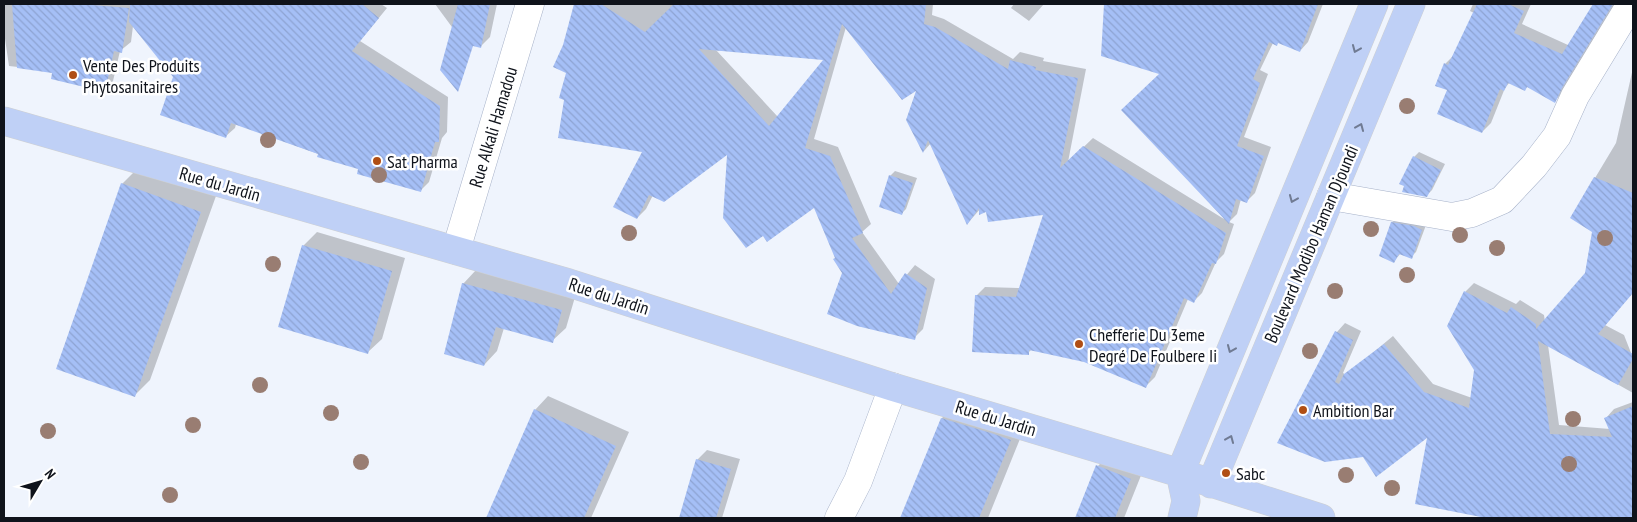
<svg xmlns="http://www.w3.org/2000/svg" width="1637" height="522" viewBox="0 0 1637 522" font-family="'PT Sans Narrow',sans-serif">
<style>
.shadow{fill:#0003;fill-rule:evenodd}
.building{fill:url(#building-back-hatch);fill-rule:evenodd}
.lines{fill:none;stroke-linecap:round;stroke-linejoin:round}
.minor-casing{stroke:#a7b2c9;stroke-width:29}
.major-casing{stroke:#cfd0d1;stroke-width:29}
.minor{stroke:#fff;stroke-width:28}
.major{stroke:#bfd0f6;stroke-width:28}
.tree{fill:#997d72}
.oneway{stroke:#707b93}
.poi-dot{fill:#b04e14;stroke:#fff;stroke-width:2}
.labels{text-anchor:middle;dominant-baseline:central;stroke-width:5;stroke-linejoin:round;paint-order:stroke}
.poi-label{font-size:18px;fill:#0f131b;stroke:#fff;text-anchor:start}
.street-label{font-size:18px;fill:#0f131b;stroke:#fff}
</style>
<defs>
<pattern id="building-back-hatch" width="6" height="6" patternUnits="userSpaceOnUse" patternTransform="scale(1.25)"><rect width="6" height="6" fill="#a5bff6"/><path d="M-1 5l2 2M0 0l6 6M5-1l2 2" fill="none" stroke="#8da3d2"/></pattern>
</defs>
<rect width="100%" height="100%" fill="#eff4fd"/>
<path class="shadow" d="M4 4H381L387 8 360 41 448 97 447 132 442 138 429 182 420 191 236 124 235 128 226 136 133 26 131 42 120 51 113 81 105 90 54 71 9 66 4 32Z
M435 4H497L490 37 481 46 463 42Z
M575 4H933L932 15 944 19 1013 59 1020 52 1044 58 1043 61 1086 69 1068 162 1093 138 1224 219 1161 73 1102 55 1106 4H1323L1308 42 1300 51 1279 42 1277 44 1273 43 1260 70 1268 74 1244 137 1271 147 1255 193 1247 201 1241 199 1237 214 1229 222 1234 224 1224 254 1216 262 1202 293 1193 302 1188 299 1155 377 1146 386 1085 360 1032 349 1028 353 976 296 985 287 1020 288 1045 213 987 210 981 208 968 223 931 143 924 151 918 88 846 27 814 139 838 147 871 224 862 232 899 284 915 265 935 279 923 329 914 338 844 272 815 206 728 153 653 195 646 209 637 218 643 151 568 73 564 46ZM716 50 826 59 778 117Z
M1014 4H1044L1029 21 1011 8Z
M1473 4H1531L1522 24 1568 45 1595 4H1615L1570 78 1563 92 1555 101 1528 86 1525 89 1510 82 1505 88 1491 123 1482 132 1448 89 1437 85 1445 64 1454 55 1474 13 1470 11Z
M1633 68V292L1605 325 1624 335 1633 358V393L1548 345 1559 425 1610 429 1606 418 1614 409 1633 402V518H1625L1603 501 1591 518H1493L1416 503 1429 435 1364 456 1325 461 1337 332 1345 323 1361 331 1343 373 1346 375 1393 336 1433 384 1472 398 1476 369 1465 292 1474 283 1516 304 1520 300 1544 315 1545 322 1586 273 1593 231 1571 218 1616 143Z
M1419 152 1445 164 1432 190 1427 195 1414 157Z
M138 168 216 196 150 380 134 396 122 184Z
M895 171 917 178 906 209 901 214 890 176Z
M1397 218 1426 225 1416 252 1411 257 1401 253 1394 261 1392 223Z
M317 232 405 258 382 339 368 352 303 246Z
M476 270 575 297 566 328 552 341 504 328 497 351 484 365 463 284Z
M548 396 629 432 591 518H487L535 410Z
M958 402 1026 424 988 518H901L942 418Z
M707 450 740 459 722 518H680L697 460Z
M1113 450 1146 463 1124 518H1076L1098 466Z"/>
<path class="building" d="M12 4H80L129 8 122 53 114 51 105 92 51 79 52 73 17 68Z
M130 4H362L379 18 352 51 440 106 439 142H435L421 192 357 174 358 169 317 157 318 154 231 123 226 138 160 115 173 77 129 22Z
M458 4H490L481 48 473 46 458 92 440 70Z
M574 4H601L645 32 674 4H926L924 24 935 27 1008 69 1010 60 1036 67 1035 70 1078 78 1060 168 1083 146 1226 233 1216 264 1212 263 1194 303 1184 298 1146 388 1084 362 1029 350V355L972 352 975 295 1016 297 1043 215 988 222 986 212 979 215V208L967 225 928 140 923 153 906 120 916 91 902 100 842 24 805 148 830 156 863 233 852 238 891 294 905 273 927 288 915 340 857 326 827 314 842 273 833 259 835 258 814 208 767 242 763 236 746 248 723 218 727 155 664 202 649 195 637 219 613 207 642 152 558 138 564 100 559 98 566 73 553 67 563 45ZM699 49 823 60 769 126Z
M1104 4H1318L1300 52 1278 43 1277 46 1269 42 1253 79 1260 83 1237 146 1264 156 1247 203 1236 199 1229 224 1121 110 1159 74 1101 56Z
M1477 4H1508L1524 11 1514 33 1562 54 1593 4H1613L1562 88 1555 103 1527 87 1525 91 1508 83 1504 91 1500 89 1482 133 1437 114 1447 90 1435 86 1444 63 1448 65Z
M1413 156 1441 170 1427 197 1402 192 1404 186 1399 184Z
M889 175 913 183 902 215 879 207Z
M1594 177 1633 193V293L1598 334 1633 354V359L1618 385 1538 341 1550 434 1612 437 1604 418 1633 406V518H1486L1415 504 1427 438 1376 477 1363 457 1325 462 1277 443 1335 331 1353 340 1335 382 1339 384 1344 374 1384 344 1424 392 1469 408 1474 370 1447 326 1464 291 1507 313 1511 307 1536 324V329L1585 273 1592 232 1570 218Z
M121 183 201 212 135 397 56 369Z
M1391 222 1414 226 1422 230 1412 259 1399 254 1394 263 1379 256Z
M302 245 392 271 368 354 278 327Z
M462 283 562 310 553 343 496 327 484 366 444 354Z
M534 409 616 446 584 518H486Z
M941 418 994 434 1011 440 979 518H900Z
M696 459 731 469 716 518H679Z
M1096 465 1131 479 1115 518H1075Z"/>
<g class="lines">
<g class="minor-casing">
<path id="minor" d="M1331 196 1452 217 1472 213 1502 200 1534 166 1557 136 1575 96 1631 4
M456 250 530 4
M839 518 858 481 893 387"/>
</g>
<g class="major-casing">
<path id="major" d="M4 121 569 283 893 387 1180 473 1321 518
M1211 484 1411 4
M1182 518 1186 501 1180 473 1374 4"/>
</g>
<use href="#minor" class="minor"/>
<use href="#major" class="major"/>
</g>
<g class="tree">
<circle cx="1407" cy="106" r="8"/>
<circle cx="268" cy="140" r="8"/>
<circle cx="379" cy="175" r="8"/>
<circle cx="1371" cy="229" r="8"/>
<circle cx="629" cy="233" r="8"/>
<circle cx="1460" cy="235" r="8"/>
<circle cx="1605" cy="238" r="8"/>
<circle cx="1497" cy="248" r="8"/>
<circle cx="273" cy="264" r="8"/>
<circle cx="1407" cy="275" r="8"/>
<circle cx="1335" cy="291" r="8"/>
<circle cx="1310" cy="351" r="8"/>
<circle cx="260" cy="385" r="8"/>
<circle cx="331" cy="413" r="8"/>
<circle cx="1573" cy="419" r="8"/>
<circle cx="193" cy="425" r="8"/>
<circle cx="48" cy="431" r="8"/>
<circle cx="361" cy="462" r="8"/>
<circle cx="1569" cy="464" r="8"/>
<circle cx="1346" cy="475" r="8"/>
<circle cx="1392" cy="488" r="8"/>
<circle cx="170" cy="495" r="8"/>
</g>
<defs><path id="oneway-chevron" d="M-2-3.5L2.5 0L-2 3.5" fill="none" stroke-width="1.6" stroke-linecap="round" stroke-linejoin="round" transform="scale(1.25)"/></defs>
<g class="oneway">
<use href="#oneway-chevron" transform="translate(1356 49) rotate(113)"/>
<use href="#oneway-chevron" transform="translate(1360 127) rotate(-67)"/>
<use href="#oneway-chevron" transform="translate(1293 199) rotate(113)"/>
<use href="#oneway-chevron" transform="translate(1231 349) rotate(113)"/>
<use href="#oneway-chevron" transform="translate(1230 439) rotate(-67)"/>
</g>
<g class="poi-dot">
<circle cx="73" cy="75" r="5"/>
<circle cx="377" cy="161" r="5"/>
<circle cx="1079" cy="344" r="5"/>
<circle cx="1303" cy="410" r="5"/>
<circle cx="1226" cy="473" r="5"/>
</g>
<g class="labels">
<g class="poi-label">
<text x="83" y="65">Vente Des Produits<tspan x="83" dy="21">Phytosanitaires</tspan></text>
<text x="387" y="161">Sat Pharma</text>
<text x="1089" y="334">Chefferie Du 3eme<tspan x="1089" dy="21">Degré De Foulbere Ii</tspan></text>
<text x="1313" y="410">Ambition Bar</text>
<text x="1236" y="473">Sabc</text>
</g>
<g class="street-label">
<text transform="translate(493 127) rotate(-73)">Rue Alkali Hamadou</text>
<text transform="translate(220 184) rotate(16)">Rue du Jardin</text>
<text transform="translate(1311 244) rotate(-67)">Boulevard Modibo Haman Djoundi</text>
<text transform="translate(609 296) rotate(18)">Rue du Jardin</text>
<text transform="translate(996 418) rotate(17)">Rue du Jardin</text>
</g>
</g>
<rect width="1637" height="522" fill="none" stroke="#0f131b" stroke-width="10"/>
<g transform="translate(40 482) rotate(52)" stroke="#ffffff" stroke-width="4" paint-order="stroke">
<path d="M0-4L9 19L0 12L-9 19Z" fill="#0f131b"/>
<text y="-8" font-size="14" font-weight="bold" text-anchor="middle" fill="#0f131b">N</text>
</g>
</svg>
